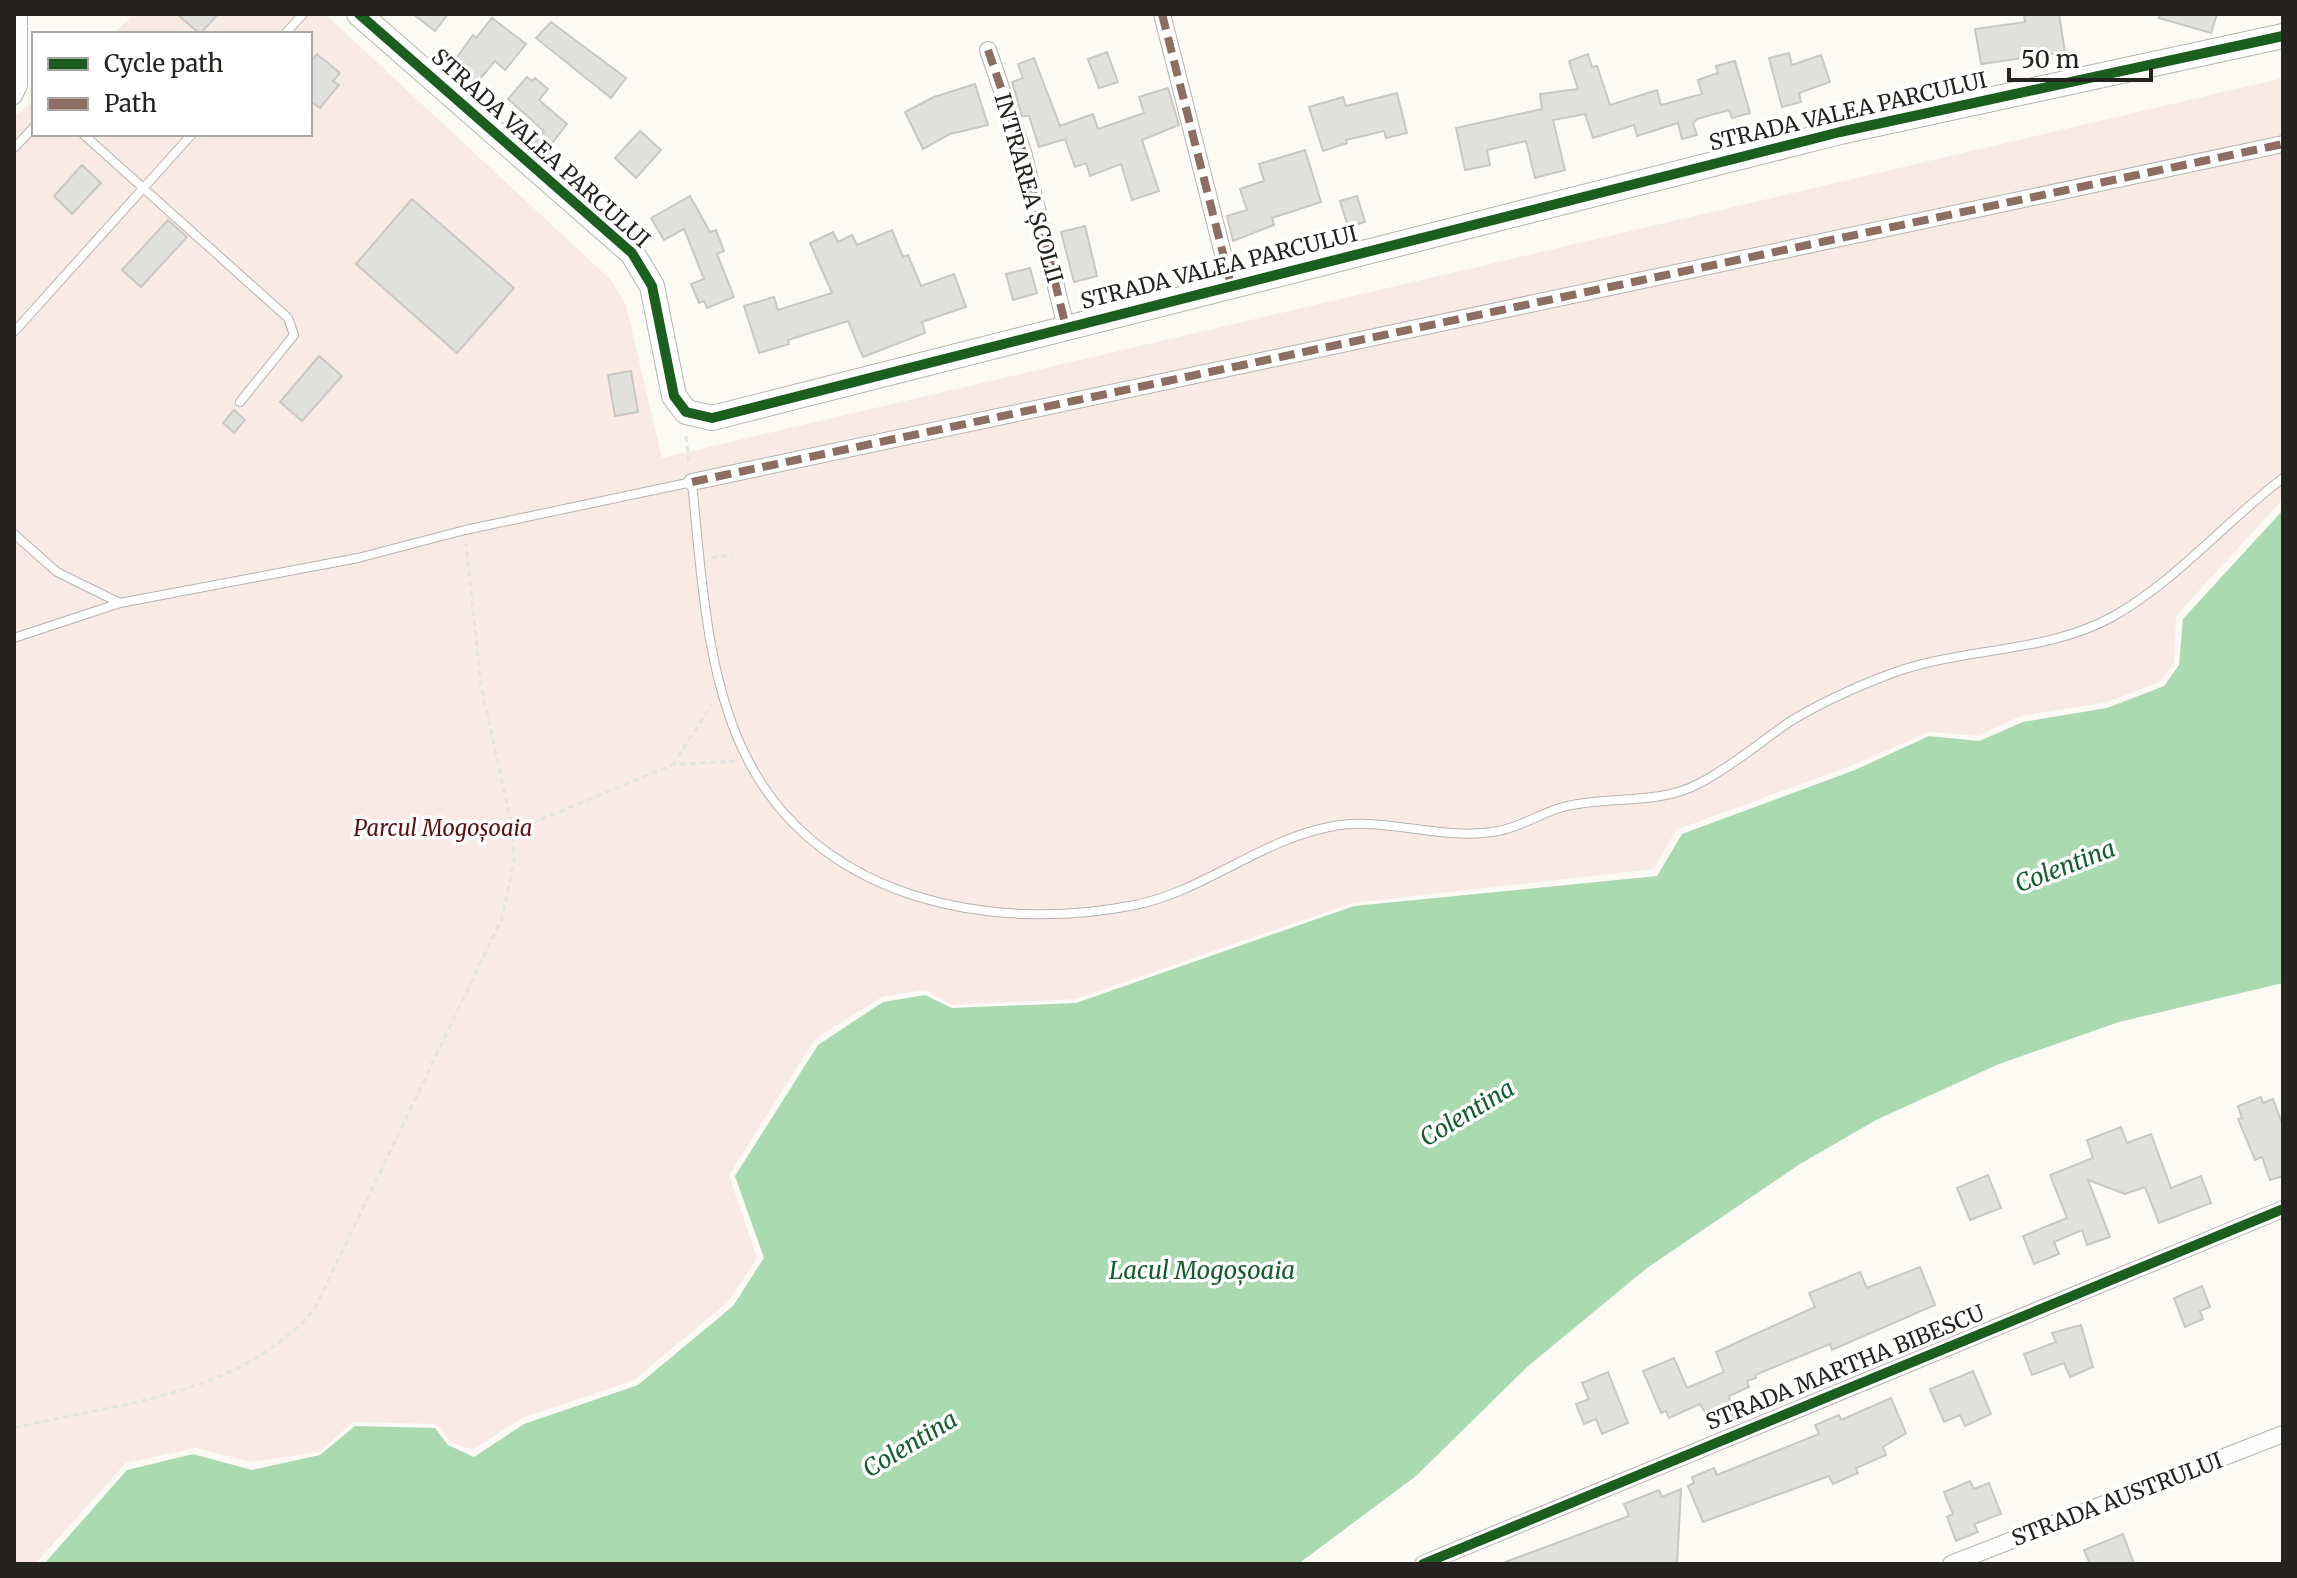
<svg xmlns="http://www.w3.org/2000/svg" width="2297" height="1578" viewBox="0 0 2297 1578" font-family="Merriweather,serif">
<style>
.green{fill:#faeae6}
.water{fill:#abd9b2}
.building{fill:#e0e0dc;stroke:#c9c8c5;stroke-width:2}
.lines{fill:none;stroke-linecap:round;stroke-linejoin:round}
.lane-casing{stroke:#b6b4b0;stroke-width:10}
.street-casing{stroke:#b6b4b0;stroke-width:18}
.secondary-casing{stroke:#b6b4b0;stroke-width:26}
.path{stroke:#e4e4e2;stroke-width:3;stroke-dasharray:6 4;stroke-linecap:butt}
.lane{stroke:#fffefe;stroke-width:8}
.street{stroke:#fffefe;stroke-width:16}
.secondary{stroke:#fffefe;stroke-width:24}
.quiet{stroke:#8d6e63;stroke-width:8;stroke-dasharray:16 8;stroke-linecap:butt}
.cycleway-casing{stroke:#fff;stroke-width:15}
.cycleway{stroke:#1b5e20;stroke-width:10}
.labels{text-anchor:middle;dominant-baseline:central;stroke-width:7;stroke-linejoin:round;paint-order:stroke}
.street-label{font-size:22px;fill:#25231f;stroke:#fff}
.park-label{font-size:22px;font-style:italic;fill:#5a1111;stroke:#fff}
.water-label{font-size:24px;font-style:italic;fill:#155e2d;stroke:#fff}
</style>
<rect width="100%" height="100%" fill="#fcfaf5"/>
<path class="green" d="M135 14H325L611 280 626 305 662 458 2283 78V499L2176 616 2174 662 2160 682 2108 702 2021 716 1977 736 1930 732 1853 765 1676 830 1654 869 1352 903 1076 999 951 1005 925 990 882 997 815 1039 729 1175 757 1258 729 1301 634 1380 522 1418 473 1450 450 1442 436 1424 353 1422 319 1452 251 1462 196 1448 126 1463 35 1564H14V117L34 100V134H310V34H112Z"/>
<path class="water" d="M2283 510V983L2119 1022 1999 1064 1876 1120 1800 1164 1647 1268 1527 1367 1416 1476 1298 1564H44L127 1470 193 1454 252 1470 320 1455 355 1426 435 1428 448 1445 474 1457 524 1424 638 1385 733 1306 764 1258 735 1176 818 1045 883 1002 925 995 952 1008 1076 1003 1354 906 1657 876 1682 834 1855 770 1929 736 1979 741 2023 722 2107 708 2164 686 2179 665 2183 619Z"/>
<path class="building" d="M177 14H218L200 34Z
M413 14H448L435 31Z
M2024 14H2059L2065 52 1981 64 1975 29 2025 22Z
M2160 14H2217L2211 33 2159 18Z
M492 18 526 44 505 70 495 61 474 86 450 67 473 35 476 38Z
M551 22 626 78 611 98 536 38Z
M1107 52 1118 82 1099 88 1088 59Z
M1789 53 1792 65 1821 55 1830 82 1799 93 1801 102 1782 107 1769 58Z
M317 54 340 73 333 81 339 85 320 108 310 101V63Z
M1588 54 1592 67 1597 66 1610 105 1657 90 1661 105 1702 94 1698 80 1718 73 1716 66 1735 61 1750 113 1732 118 1729 110 1697 119 1693 123 1697 135 1682 139 1678 123 1637 136 1634 125 1593 138 1585 114 1553 120 1565 170 1535 178 1526 141 1487 150 1490 165 1465 170 1456 128 1542 109 1540 94 1578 89 1569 61Z
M1034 58 1060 126 1093 114 1098 129 1144 113 1139 97 1168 88 1179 125 1142 140 1159 191 1132 200 1121 164 1090 176 1086 163 1075 167 1065 139 1039 147 1029 116H1022L1012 82 1023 78 1018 64Z
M527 77 532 81 535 78 548 89 539 100 567 124 546 151 535 142 544 131 508 99Z
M975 84 988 125 950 134 923 149 905 112 934 97Z
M1397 93 1407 133 1386 138 1384 131 1346 140 1347 143 1323 151 1309 107 1343 97 1346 106Z
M640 131 661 150 636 178 615 158Z
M1305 150 1321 202 1272 218 1274 225 1233 241 1227 216 1247 210 1240 189 1264 181 1259 164Z
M82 165 101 183 72 214 54 196Z
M690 196 710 232 716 230 724 251 717 254 734 297 707 308 704 301 699 303 691 284 704 279 684 229 664 240 651 218Z
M1357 196 1365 222 1348 227 1340 201Z
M412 199 514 288 457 353 356 264Z
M168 220 187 237 141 287 122 270Z
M1085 226 1097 276 1074 282 1061 232Z
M892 230 903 257 908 255 921 286 954 274 966 307 922 322 925 333 863 357 848 321 788 340 789 344 759 353 744 306 774 297 778 310 832 293 810 243 833 232 838 242 852 235 857 245Z
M1030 268 1037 293 1013 300 1006 274Z
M319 356 342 376 302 421 280 402Z
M631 371 638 412 615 416 608 375Z
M234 410 245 420 234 433 223 423Z
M2261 1097 2263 1103 2273 1099 2283 1126V1176L2270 1180 2262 1157 2255 1160 2238 1119 2242 1118 2238 1106Z
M2121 1127 2127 1143 2151 1134 2171 1188 2201 1176 2211 1203 2159 1223 2145 1187 2125 1194 2088 1180 2110 1237 2087 1245 2082 1230 2054 1242 2059 1254 2034 1264 2023 1236 2067 1218 2050 1175 2093 1158 2087 1140Z
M1988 1175 2001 1208 1970 1220 1957 1188Z
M1920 1267 1935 1305 1832 1350 1830 1344 1755 1375 1756 1378 1747 1381 1749 1387 1729 1396 1734 1420 1715 1428 1700 1404 1669 1418 1666 1411 1661 1413 1643 1371 1674 1358 1687 1388 1724 1372 1716 1352 1815 1307 1809 1293 1860 1272 1867 1288Z
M2202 1286 2210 1307 2200 1311 2203 1319 2185 1327 2174 1298Z
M2081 1325 2093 1367 2070 1377 2064 1363 2032 1375 2024 1354 2056 1342 2052 1333Z
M1973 1371 1991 1414 1965 1426 1960 1415 1944 1422 1930 1389Z
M1608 1372 1628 1423 1602 1434 1596 1419 1584 1424 1576 1404 1589 1399 1582 1383Z
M1891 1398 1906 1433 1883 1447 1886 1455 1856 1468 1858 1473 1833 1484 1829 1476 1703 1522 1688 1486 1694 1483 1692 1477 1714 1468 1717 1475 1819 1434 1815 1425 1839 1415 1841 1420Z
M1970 1481 1974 1489 1989 1483 2001 1514 1974 1524 1978 1532 1956 1541 1947 1517 1953 1514 1944 1492Z
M1681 1489 1677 1564H1500L1629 1516 1624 1504 1659 1490 1662 1497Z
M2123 1534 2134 1564H2090L2084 1550Z"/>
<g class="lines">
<g class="lane-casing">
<path id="lane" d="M285 34 303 14
M83 134 288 318 294 335 240 402
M14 148 34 127
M14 332 192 134
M14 534 57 572 120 603 358 558 465 530 692 482C701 572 706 683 750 764 823 901 994 933 1135 905 1204 891 1259 841 1329 827 1386 815 1440 842 1498 831 1521 827 1541 813 1563 807 1608 795 1658 806 1700 783 1733 766 1761 741 1791 721 1822 702 1856 687 1890 674 1961 647 2045 654 2112 617 2176 581 2225 522 2283 478
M14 638 120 603"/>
</g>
<g class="street-casing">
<path id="street" d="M1162 14 1231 285
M988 50 1023 152 1066 327
M14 96 19 85V14
M692 482 2283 144
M1423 1564 2283 1209
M1951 1564 2283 1434"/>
</g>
<g class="secondary-casing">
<path id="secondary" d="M359 14 632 253 652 286 674 396 686 412 712 418 1840 132 2283 36"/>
</g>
<path class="path" d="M686 436 689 464
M711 558 732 555
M672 765 712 705
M513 831 672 765 735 761
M14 1428C122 1402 237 1397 314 1310L502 918 514 861 513 831 481 686 466 544"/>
<use href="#lane" class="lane"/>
<use href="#street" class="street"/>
<use href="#secondary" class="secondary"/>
<path class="quiet" d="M1162 14 1231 285
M988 50 1023 152 1066 327
M692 482 2283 144"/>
<g class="cycleway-casing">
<path id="cycleway" d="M359 14 632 253 652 286 674 396 686 412 712 418 1840 132 2283 36
M1423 1564 2283 1209"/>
</g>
<use href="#cycleway" class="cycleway"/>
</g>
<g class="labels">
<g class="street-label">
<text transform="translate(1848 111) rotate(-13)">STRADA VALEA PARCULUI</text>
<text transform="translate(541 148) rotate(42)">STRADA VALEA PARCULUI</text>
<text transform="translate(1029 188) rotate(74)">INTRAREA ȘCOLII</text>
<text transform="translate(1219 267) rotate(-14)">STRADA VALEA PARCULUI</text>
<text transform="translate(1845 1367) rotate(-22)">STRADA MARTHA BIBESCU</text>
<text transform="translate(2117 1499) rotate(-21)">STRADA AUSTRULUI</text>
</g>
<g class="park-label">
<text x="443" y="828">Parcul Mogoșoaia</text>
</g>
<g class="water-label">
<text transform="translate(2065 866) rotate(-21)">Colentina</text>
<text transform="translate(1467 1113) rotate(-31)">Colentina</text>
<text x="1202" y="1270">Lacul Mogoșoaia</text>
<text transform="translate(910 1444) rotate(-31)">Colentina</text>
</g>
</g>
<rect width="2297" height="1578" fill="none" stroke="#25231f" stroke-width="32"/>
<rect x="32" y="32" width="280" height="104" fill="#ffffff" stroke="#a8a7a5" stroke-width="2"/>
<rect x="48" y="58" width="40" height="12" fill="#1b5e20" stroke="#a8a7a5" stroke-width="2"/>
<text x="104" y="72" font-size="24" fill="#25231f">Cycle path</text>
<rect x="48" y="98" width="40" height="12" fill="#8d6e63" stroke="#a8a7a5" stroke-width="2"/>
<text x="104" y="112" font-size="24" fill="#25231f">Path</text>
<path d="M2009 68v12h142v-12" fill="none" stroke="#25231f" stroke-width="4"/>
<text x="2021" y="68" font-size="24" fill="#25231f" stroke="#ffffff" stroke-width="6" paint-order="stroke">50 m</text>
</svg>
